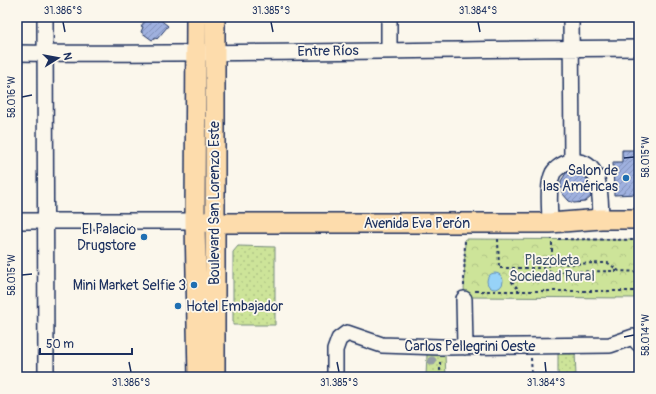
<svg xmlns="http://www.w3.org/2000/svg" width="656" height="394" viewBox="0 0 656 394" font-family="Pangolin,sans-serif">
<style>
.grass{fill:url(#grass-dots);stroke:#748a7c}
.park{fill:url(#park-crowns);stroke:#748a7c}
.water{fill:#97d3f8;stroke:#6591ba}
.building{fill:url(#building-hatch);stroke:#1b2f5e}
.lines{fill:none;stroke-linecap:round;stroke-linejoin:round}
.minor-casing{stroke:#1b2f5e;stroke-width:18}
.major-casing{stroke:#1b2f5e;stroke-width:22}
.path{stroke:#1b2f5e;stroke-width:2;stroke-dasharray:3 3;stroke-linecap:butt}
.minor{stroke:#fbf7ec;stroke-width:15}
.major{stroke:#fddcac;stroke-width:19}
.tree{fill:#949da4}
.ticks{fill:none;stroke:#1b2f5e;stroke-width:1.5}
.poi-dot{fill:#1f6fb2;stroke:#fbf7ec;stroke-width:1.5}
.labels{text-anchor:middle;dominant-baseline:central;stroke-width:3.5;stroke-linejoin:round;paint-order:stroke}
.street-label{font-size:14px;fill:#1b2f5e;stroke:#fbf7ec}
.poi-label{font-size:14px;fill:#1b2f5e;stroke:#fbf7ec;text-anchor:end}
.park-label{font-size:14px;fill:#3f536a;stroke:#fbf7ec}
.neatline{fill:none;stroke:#1b2f5e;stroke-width:1.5}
.ticks-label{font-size:10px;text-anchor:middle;fill:#1b2f5e}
</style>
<defs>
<pattern id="grass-dots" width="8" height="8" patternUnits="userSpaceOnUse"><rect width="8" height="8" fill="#cde499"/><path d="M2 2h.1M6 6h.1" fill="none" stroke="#afc486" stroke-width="1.8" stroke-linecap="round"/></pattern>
<pattern id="park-crowns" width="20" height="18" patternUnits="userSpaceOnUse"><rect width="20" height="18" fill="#cde499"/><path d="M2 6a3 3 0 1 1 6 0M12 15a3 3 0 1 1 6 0" fill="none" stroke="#afc486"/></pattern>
<pattern id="building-hatch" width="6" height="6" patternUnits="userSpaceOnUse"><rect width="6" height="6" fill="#9fb1df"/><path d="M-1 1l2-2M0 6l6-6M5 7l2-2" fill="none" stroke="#8190b8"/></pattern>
</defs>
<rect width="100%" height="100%" fill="#fbf7ec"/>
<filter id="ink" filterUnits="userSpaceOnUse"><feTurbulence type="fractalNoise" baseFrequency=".025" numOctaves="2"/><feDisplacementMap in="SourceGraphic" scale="8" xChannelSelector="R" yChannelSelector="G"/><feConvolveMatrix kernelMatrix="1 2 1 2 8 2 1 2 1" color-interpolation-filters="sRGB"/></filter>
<g filter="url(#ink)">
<path class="grass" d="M238 246 275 247V325H233V252Z
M558 351H575L576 377H558Z
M427 354 445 355 446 377H426Z"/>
<path class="park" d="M465 239 639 240V298L464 297Z"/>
<path class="water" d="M487 281a8 8 0 1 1 16 0a8 8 0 1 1-16 0Z"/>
<path class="building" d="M148 17H157L168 26 157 39 156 38 152 40 141 32 143 27 141 26Z
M622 150H639V194L614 195 613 162H622Z
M571 171 579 172 583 174 586 178 589 184 591 197 585 202 574 203 569 201 562 193 561 187V181L566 173Z"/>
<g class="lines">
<g class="minor-casing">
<path id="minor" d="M45 17 46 377
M389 17V50
M571 17 572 162
M17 53C224 55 432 49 639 48
M17 221H195
M550 223C550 209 547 185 553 173 556 168 565 162 571 162 603 159 600 198 601 219
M464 299 465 347
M335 377V350L339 339 347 333 382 345 440 347 610 345 633 337 639 344"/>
</g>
<g class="major-casing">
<path id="major" d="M196 17 195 221 198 377
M215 17V377
M195 221 214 223H550L601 219H639"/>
</g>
<path class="path" d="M498 239 499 268H544L552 264 608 263 619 271 639 272
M558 239 639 240
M552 264V239
M544 268 552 272 617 271
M512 269V282L520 291
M464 286 465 238
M475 291H639
M531 358 532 377
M440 377V360"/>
<use href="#minor" class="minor"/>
<use href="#major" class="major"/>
</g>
<circle class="tree" cx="432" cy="361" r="4.5"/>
</g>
<path class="ticks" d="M63 22 65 32M271 22 273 32M478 22 480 32M22 97 32 95M624 158 634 157M22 275 32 274M624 337 634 335M129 362 131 372M337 362 339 372M545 362 546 372"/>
<g class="poi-dot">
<circle cx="626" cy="178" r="4"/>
<circle cx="144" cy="237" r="4"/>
<circle cx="194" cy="285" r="4"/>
<circle cx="178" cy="306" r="4"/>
</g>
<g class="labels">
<g class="street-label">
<text transform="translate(328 51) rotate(-1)">Entre Ríos</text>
<text transform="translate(214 203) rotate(-90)">Boulevard San Lorenzo Este</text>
<text x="417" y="223">Avenida Eva Perón</text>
<text x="470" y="346">Carlos Pellegrini Oeste</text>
</g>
<g class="poi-label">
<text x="618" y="170">Salon de<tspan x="618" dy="16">las Américas</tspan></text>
<text x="136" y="229">El Palacio<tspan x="136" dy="16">Drugstore</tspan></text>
<text x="186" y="285">Mini Market Selfie 3</text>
<text x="186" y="306" text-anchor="start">Hotel Embajador</text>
</g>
<g class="park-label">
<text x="552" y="260">Plazoleta<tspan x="552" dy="16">Sociedad Rural</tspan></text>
</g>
</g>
<rect width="656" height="394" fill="none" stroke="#fbf7ec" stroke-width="44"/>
<g transform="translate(58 58) rotate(79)" stroke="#fbf7ec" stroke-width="3" paint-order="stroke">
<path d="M0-3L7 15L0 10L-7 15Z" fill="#1b2f5e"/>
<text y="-6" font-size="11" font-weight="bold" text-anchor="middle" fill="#1b2f5e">N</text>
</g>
<path d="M40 348v6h92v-6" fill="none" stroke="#1b2f5e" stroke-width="2"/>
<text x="46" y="348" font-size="12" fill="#1b2f5e" stroke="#fbf7ec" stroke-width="3" paint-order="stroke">50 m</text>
<rect x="22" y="22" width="612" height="350" class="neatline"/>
<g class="ticks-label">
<text x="63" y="14">31.386°S</text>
<text x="271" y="14">31.385°S</text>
<text x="478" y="14">31.384°S</text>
<text transform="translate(11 97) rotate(-90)" y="4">58.016°W</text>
<text transform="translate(645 157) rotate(-90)" y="4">58.015°W</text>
<text transform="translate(11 275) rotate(-90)" y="4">58.015°W</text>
<text transform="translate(645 335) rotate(-90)" y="4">58.014°W</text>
<text x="131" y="386">31.386°S</text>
<text x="339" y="386">31.385°S</text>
<text x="546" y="386">31.384°S</text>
</g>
</svg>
